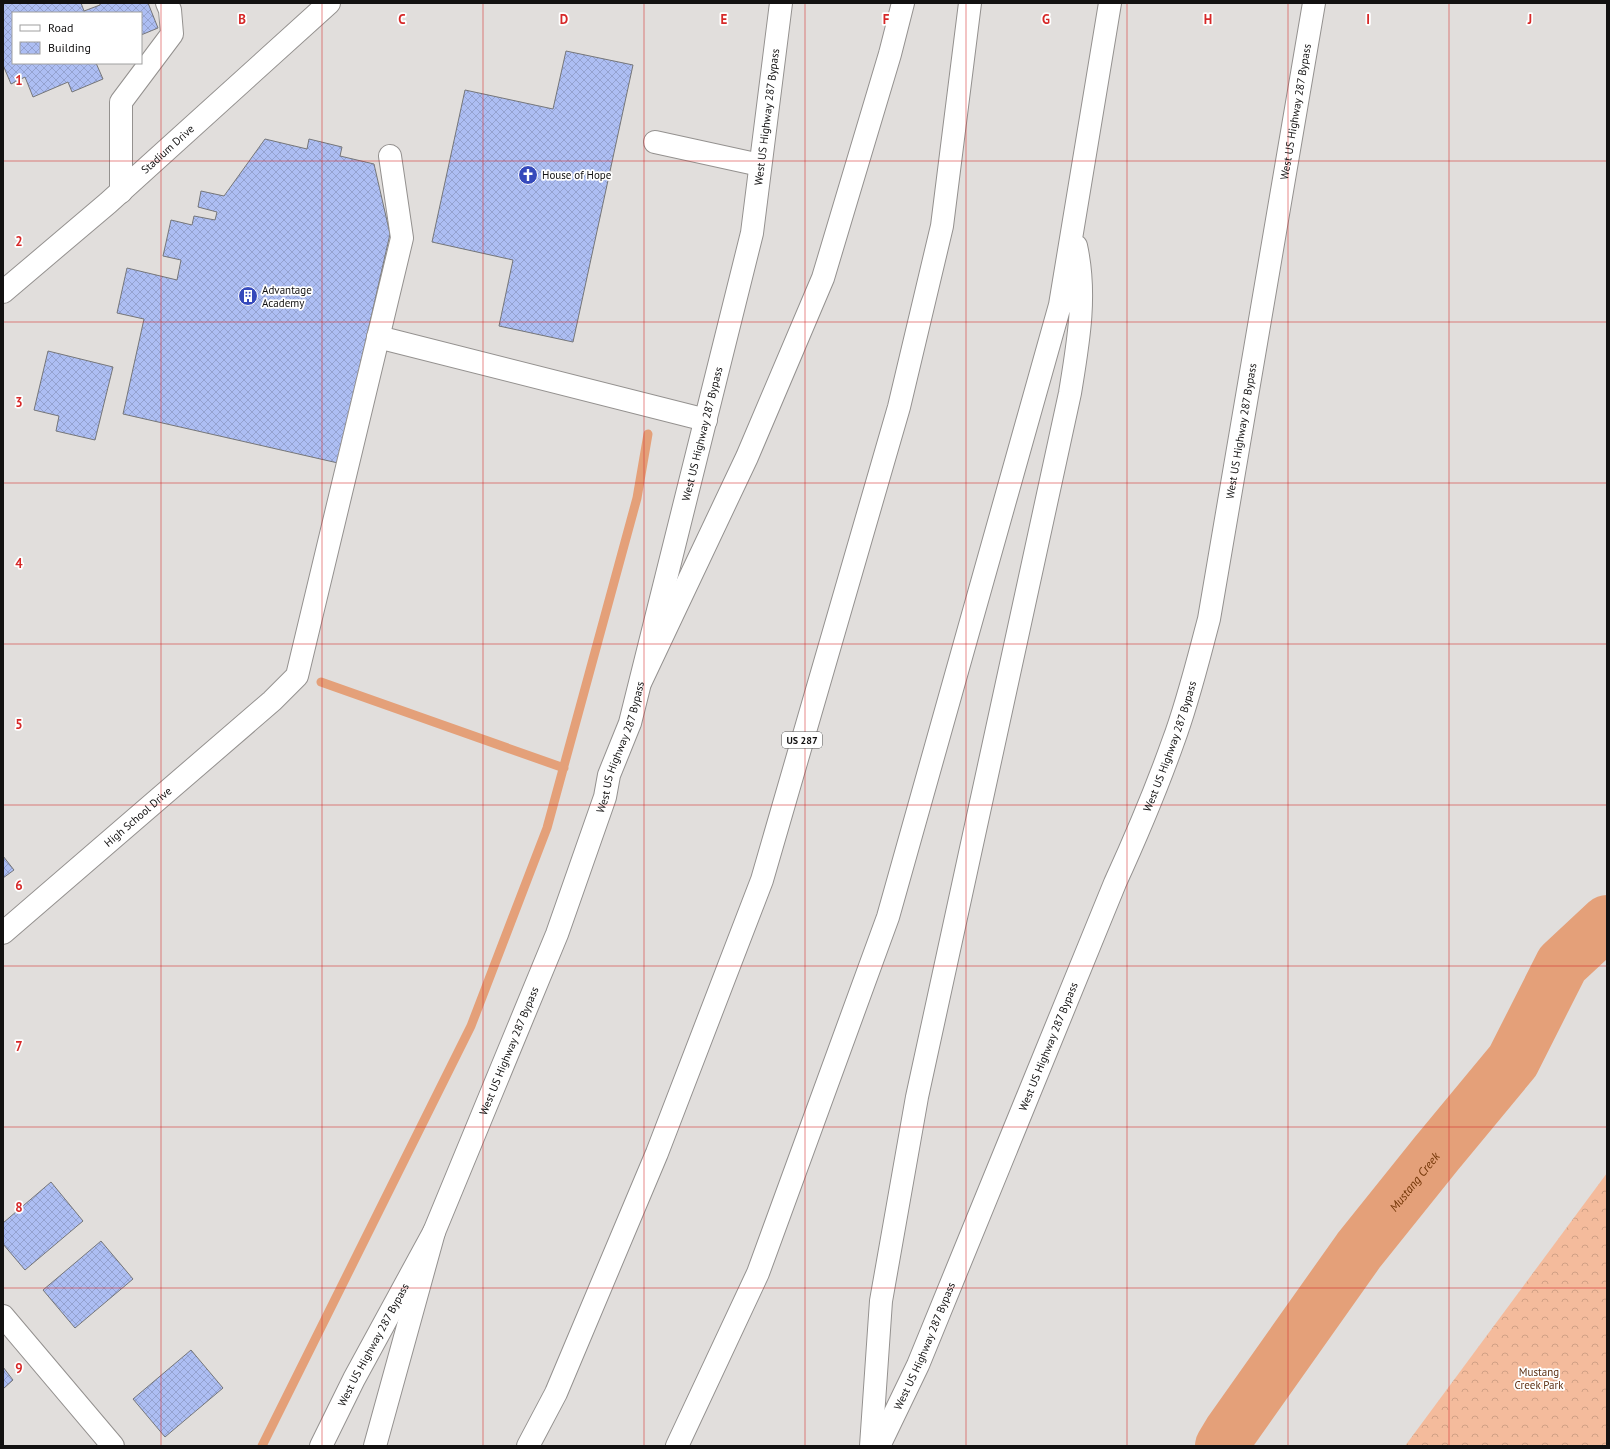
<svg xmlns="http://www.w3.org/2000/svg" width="1610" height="1449" viewBox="0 0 1610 1449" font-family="'PT Sans',sans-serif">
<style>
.forest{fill:url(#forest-crowns)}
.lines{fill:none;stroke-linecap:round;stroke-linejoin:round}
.stream{stroke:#e4a079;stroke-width:9}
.river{stroke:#e4a079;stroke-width:54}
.building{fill:url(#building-cross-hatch);stroke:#757679}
.minor-casing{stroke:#94918f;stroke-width:24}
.major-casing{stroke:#94918f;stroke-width:24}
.highway-casing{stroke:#94918f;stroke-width:24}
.minor{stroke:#fff;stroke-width:22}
.major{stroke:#fff;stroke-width:22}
.highway{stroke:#fff;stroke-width:22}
.grid{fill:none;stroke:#d62828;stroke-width:1;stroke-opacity:0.55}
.labels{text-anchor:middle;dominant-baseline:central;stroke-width:3.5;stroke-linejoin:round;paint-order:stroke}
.shield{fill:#fff;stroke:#595858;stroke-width:1}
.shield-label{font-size:10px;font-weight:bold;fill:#121111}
.street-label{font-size:11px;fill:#121111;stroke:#fff}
.poi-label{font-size:11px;fill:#121111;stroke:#fff;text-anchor:start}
.park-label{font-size:11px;fill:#5e3216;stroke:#fff}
.water-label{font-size:12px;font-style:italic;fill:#713405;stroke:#fff}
.grid-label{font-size:13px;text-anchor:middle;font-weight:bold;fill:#d62828;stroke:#fff;stroke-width:3.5;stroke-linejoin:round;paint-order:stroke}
</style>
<defs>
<pattern id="forest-crowns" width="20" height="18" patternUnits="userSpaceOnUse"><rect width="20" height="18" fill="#f4bb9c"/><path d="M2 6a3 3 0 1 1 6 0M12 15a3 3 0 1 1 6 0" fill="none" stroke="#d0a085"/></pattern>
<pattern id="building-cross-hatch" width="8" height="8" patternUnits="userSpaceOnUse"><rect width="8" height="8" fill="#adbef3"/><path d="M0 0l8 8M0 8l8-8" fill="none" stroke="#94a2cf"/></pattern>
</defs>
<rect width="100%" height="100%" fill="#e1dedc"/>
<path class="forest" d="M1607 1173V1446H1405Z"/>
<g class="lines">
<path class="stream" d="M321 682 564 768
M262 1446 471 1026 547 828 637 498 648 434"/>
<path class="river" id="s1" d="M1222 1446 1231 1431 1359 1250 1436 1154 1513 1061 1562 964 1607 922"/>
</g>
<path class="building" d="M3 3H81L84 11 100 5V3H148L158 28 141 35V13H13V63H96L103 79 72 92 68 82 33 97 25 77 11 84 3 65Z
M566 51 633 65 573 342 499 326 513 260 432 242 465 90 553 109Z
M265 139 307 149 309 139 342 147 340 156 374 164 390 234 338 463 123 414 144 319 117 313 127 268 177 280 181 260 163 256 171 220 192 225 194 216 215 220 217 212 198 207 201 191 224 196Z
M48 351 113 367 95 440 56 431 59 416 34 410Z
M3 856 14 870 3 878Z
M51 1182 83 1221 25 1270 3 1244V1223Z
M101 1241 133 1279 75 1328 43 1290Z
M191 1350 223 1388 165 1437 133 1399Z
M3 1367 13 1380 3 1389Z"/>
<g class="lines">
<g class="minor-casing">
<g id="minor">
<path d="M655 142 760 165"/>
<path d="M121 192V102L172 34 170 10 167 3"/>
<path id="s2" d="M3 292 108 203 329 3"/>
<path d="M378 337 706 420"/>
<path id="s3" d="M3 933 272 701 297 676 402 238 390 156"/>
<path d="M3 1316 113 1446"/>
</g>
</g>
<g class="major-casing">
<g id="major">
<path id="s4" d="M321 1446 354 1379 434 1232 557 934 605 797 609 775 630 723 752 233 781 3"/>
<path id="s5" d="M879 1446 918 1365 1115 883C1136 837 1156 790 1173 742 1188 702 1198 660 1209 619L1314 3"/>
</g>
</g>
<g class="highway-casing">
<path id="highway" d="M641 681 747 457 823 278 890 54 903 3
M375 1446 434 1232
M528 1446 556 1393 657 1153 762 880 899 407 942 226 970 3
M677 1446 758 1273 888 917 1060 305 1110 3
M871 1446 881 1301 917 1097 1070 393C1078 344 1087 295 1076 246"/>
</g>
<use href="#minor" class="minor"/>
<use href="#major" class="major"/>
<use href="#highway" class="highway"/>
</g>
<path class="grid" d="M161 3V1446M322 3V1446M483 3V1446M644 3V1446M805 3V1446M966 3V1446M1127 3V1446M1288 3V1446M1449 3V1446M3 161H1607M3 322H1607M3 483H1607M3 644H1607M3 805H1607M3 966H1607M3 1127H1607M3 1288H1607"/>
<defs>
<g id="church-disc" transform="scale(1)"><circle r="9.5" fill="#3549bb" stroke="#fff"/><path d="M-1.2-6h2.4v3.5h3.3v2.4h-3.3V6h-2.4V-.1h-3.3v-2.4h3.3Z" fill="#fff"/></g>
<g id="building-disc" transform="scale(1)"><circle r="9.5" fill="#3549bb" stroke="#fff"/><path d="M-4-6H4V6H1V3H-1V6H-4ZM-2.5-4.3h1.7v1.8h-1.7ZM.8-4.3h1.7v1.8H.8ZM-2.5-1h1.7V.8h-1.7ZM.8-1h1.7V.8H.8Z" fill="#fff"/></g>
</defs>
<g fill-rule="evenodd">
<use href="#church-disc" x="528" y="175"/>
<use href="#building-disc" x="248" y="296"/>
</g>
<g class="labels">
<rect class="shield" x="782" y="732" width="40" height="16" rx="3"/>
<g class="shield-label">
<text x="802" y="740">US 287</text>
</g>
<g class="street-label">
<text stroke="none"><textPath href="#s5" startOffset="1406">West US Highway 287 Bypass</textPath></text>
<text stroke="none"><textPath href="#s4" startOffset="1410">West US Highway 287 Bypass</textPath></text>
<text stroke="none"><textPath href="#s2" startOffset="218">Stadium Drive</textPath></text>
<text stroke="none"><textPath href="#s5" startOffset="1082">West US Highway 287 Bypass</textPath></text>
<text stroke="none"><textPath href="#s4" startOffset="1086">West US Highway 287 Bypass</textPath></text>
<text stroke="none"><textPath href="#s5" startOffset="758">West US Highway 287 Bypass</textPath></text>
<text stroke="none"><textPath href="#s4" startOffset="762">West US Highway 287 Bypass</textPath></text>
<text stroke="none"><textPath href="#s3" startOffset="178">High School Drive</textPath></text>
<text stroke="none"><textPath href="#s5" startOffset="434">West US Highway 287 Bypass</textPath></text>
<text stroke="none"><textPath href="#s4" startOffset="438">West US Highway 287 Bypass</textPath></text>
<text stroke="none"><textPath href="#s4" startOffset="114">West US Highway 287 Bypass</textPath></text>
<text stroke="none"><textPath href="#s5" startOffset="110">West US Highway 287 Bypass</textPath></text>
</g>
<g class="poi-label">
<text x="542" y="175">House of Hope</text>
<text x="262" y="290">Advantage<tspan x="262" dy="13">Academy</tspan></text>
</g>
<g class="park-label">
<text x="1539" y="1372">Mustang<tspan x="1539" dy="13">Creek Park</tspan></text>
</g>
<g class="water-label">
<text stroke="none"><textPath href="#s1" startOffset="327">Mustang Creek</textPath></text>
</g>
</g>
<g class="grid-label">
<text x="242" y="24">B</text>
<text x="402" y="24">C</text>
<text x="564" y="24">D</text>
<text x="724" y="24">E</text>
<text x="886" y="24">F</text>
<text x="1046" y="24">G</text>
<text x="1208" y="24">H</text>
<text x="1368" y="24">I</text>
<text x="1530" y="24">J</text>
<text x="19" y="85">1</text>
<text x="19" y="246">2</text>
<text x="19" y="407">3</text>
<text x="19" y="568">4</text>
<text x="19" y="729">5</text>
<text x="19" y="890">6</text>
<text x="19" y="1051">7</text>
<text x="19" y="1212">8</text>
<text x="19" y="1373">9</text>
</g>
<rect width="1610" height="1449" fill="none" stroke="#121111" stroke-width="8"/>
<rect x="12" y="12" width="130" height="52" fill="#ffffff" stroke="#a0a0a0"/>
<rect x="20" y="25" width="20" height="6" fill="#ffffff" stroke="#a0a0a0"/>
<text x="48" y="32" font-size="12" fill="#121111">Road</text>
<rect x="20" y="42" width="20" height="12" fill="url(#building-cross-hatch)" stroke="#a0a0a0"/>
<text x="48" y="52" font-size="12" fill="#121111">Building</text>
</svg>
